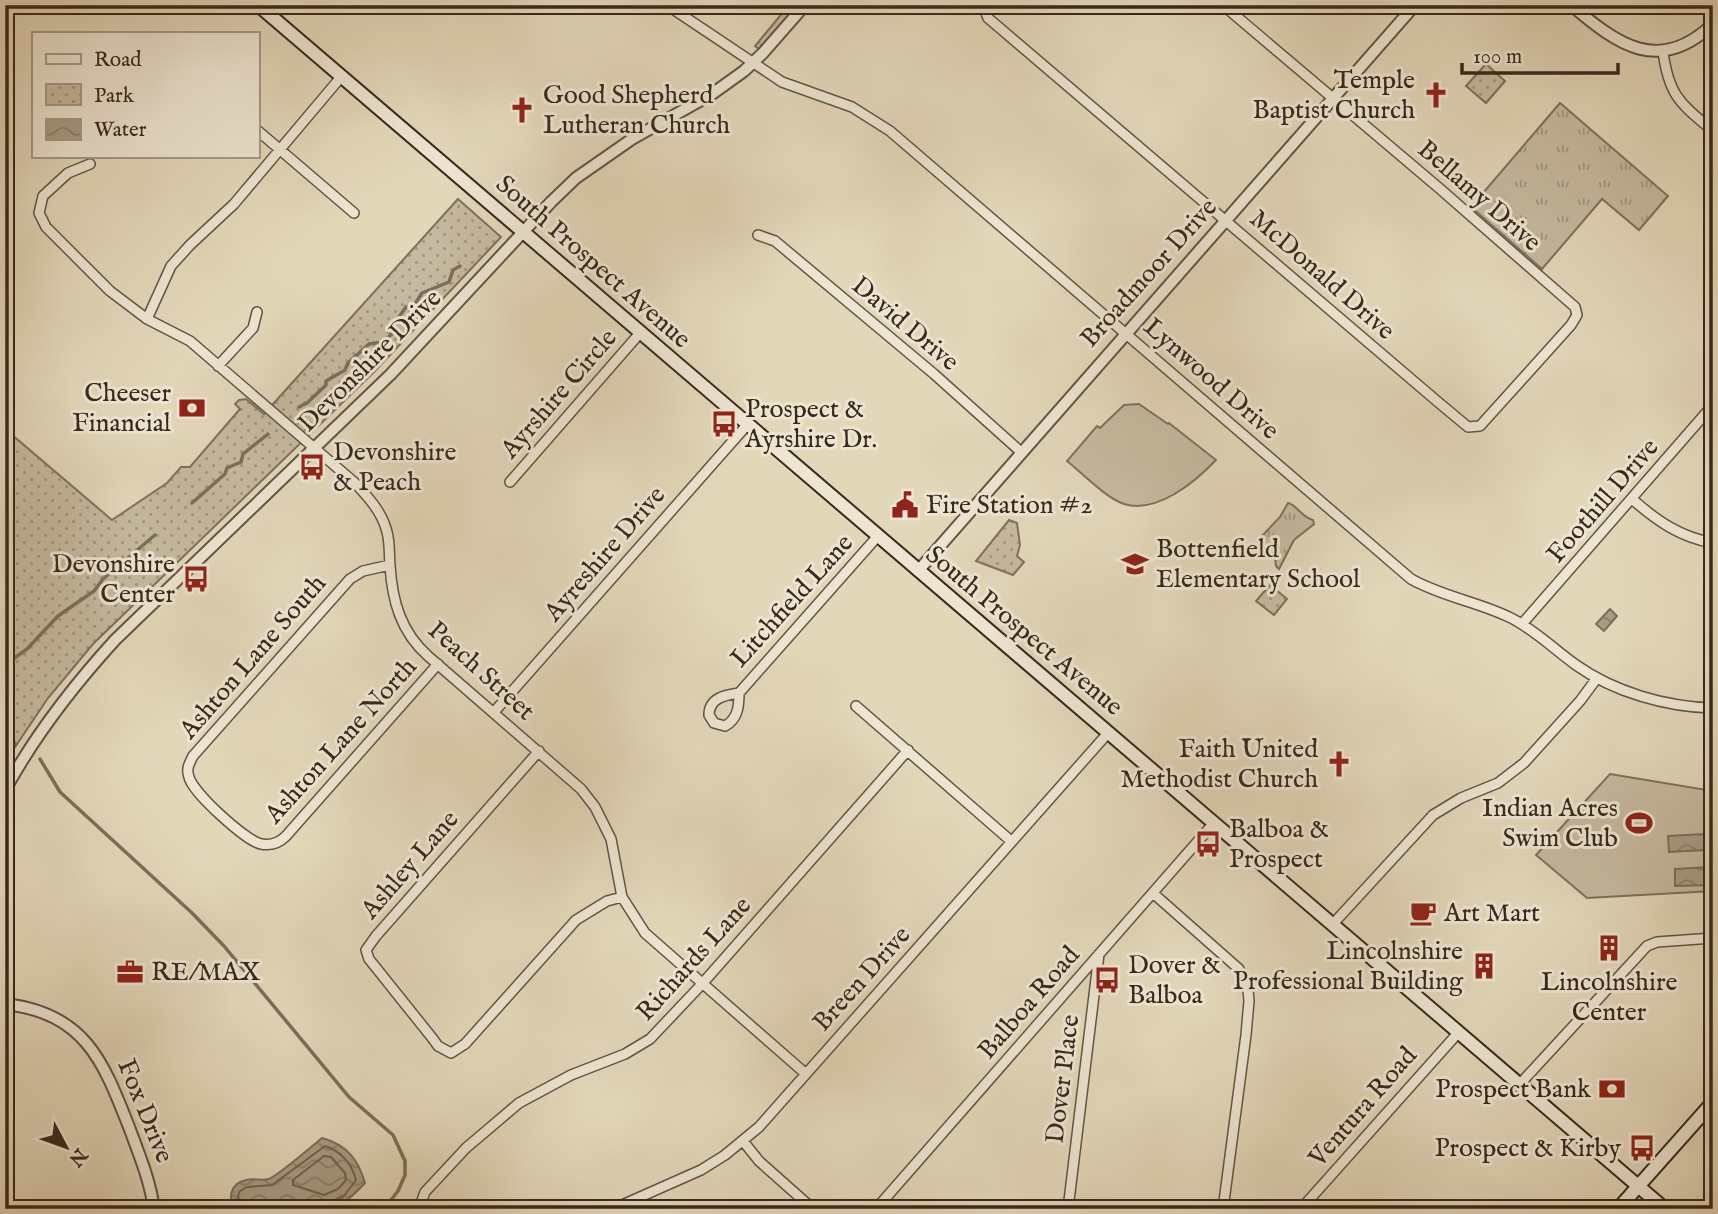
<svg xmlns="http://www.w3.org/2000/svg" width="1718" height="1214" viewBox="0 0 1718 1214" font-family="'IM FELL English',serif">
<style>
.grass{fill:url(#grass-tufts);stroke:#7f705e;stroke-width:2}
.park{fill:url(#park-dots);stroke:#7f705e;stroke-width:2}
.pitch{fill:#c6b99f;stroke:#7f705e;stroke-width:2}
.water{fill:url(#water-waves);stroke:#7c6e5b;stroke-width:2}
.lines{fill:none;stroke-linecap:round;stroke-linejoin:round}
.shore{stroke:#706251;stroke-width:2}
.stream{stroke:#7c6e5b;stroke-width:3.5}
.minor-casing{stroke:#635444;stroke-width:12}
.tertiary-casing{stroke:#635444;stroke-width:14}
.secondary-casing{stroke:#38281d;stroke-width:16}
.minor{stroke:#ede5d2;stroke-width:9}
.tertiary{stroke:#ede5d2;stroke-width:10}
.secondary{stroke:#ede5d2;stroke-width:12}
.labels{text-anchor:middle;dominant-baseline:central;stroke-width:6;stroke-linejoin:round;paint-order:stroke}
.poi-label{font-size:26px;fill:#38281d;stroke:#ede5d2;text-anchor:start}
.street-label{font-size:26px;fill:#38281d;stroke:#ede5d2}
</style>
<defs>
<pattern id="grass-tufts" width="24" height="20" patternUnits="userSpaceOnUse" patternTransform="scale(1.75)"><rect width="24" height="20" fill="#c6b99f"/><path d="M3 7l-1-3M5 7V3M7 7l1-3M15 17l-1-3M17 17v-4M19 17l1-3" fill="none" stroke="#a29681"/></pattern>
<pattern id="park-dots" width="8" height="8" patternUnits="userSpaceOnUse" patternTransform="scale(1.75)"><rect width="8" height="8" fill="#c6b99f"/><path d="M2 2h.1M6 6h.1" fill="none" stroke="#a29681" stroke-width="1.8" stroke-linecap="round"/></pattern>
<pattern id="water-waves" width="16" height="10" patternUnits="userSpaceOnUse" patternTransform="scale(1.75)"><rect width="16" height="10" fill="#a99c85"/><path d="M0 5q4-4 8 0t8 0" fill="none" stroke="#8b7f6c"/></pattern>
</defs>
<rect width="100%" height="100%" fill="#e3d7ba"/>
<filter id="stains"><feTurbulence type="fractalNoise" baseFrequency=".00286" numOctaves="4"/><feColorMatrix values="0 0 0 0 .2 0 0 0 0 .09 0 0 0 0 .02 0 0 0 .5 -.17"/></filter>
<radialGradient id="worn" r=".72"><stop offset=".6" stop-color="#630" stop-opacity="0"/><stop offset="1" stop-color="#630" stop-opacity=".3"/></radialGradient>
<path class="grass" d="M789 5H797L759 49 755 46Z
M1560 103 1668 196 1639 230 1602 199 1542 269 1471 207Z
M1288 503C1296 504 1301 517 1313 520L1314 524 1294 540 1279 569 1276 566 1275 556 1267 553 1266 546 1261 542 1260 538 1280 517Z"/>
<path class="park" d="M1486 64 1505 81 1486 103 1466 86Z
M458 199 501 237 374 372 93 644 48 698 5 762V429L112 520 167 483 181 467H190L240 409 235 404 239 400 246 399 264 414Z
M1009 520 1017 523 1020 545 1017 556 1024 562 1013 575 976 561Z
M1270 585 1287 599 1274 615 1256 601Z"/>
<path class="pitch" d="M1139 404 1168 424 1169 423 1216 460C1195 482 1157 514 1124 504 1106 498 1082 473 1067 461L1097 426 1100 428 1124 405Z
M1610 774 1713 791V891L1587 898 1536 855Z"/>
<path class="water" d="M1610 609 1617 616 1604 631 1596 624Z
M1705 834V850L1669 852 1668 836Z
M1711 867 1712 885 1675 886V869Z
M322 1138C347 1145 358 1159 365 1183 336 1214 330 1210 292 1201L278 1209H237C226 1199 231 1183 246 1180 253 1178 262 1181 269 1179 280 1174 311 1147 322 1138Z"/>
<g class="lines">
<path class="shore" d="M324 1156 331 1157 345 1173 346 1180 338 1189 324 1195 293 1185V1180Z
M241 1209 238 1196 240 1191 247 1187 272 1185 325 1146C341 1151 352 1164 356 1180L343 1197 333 1201 330 1209"/>
<path class="stream" d="M299 407 307 403 326 385V381L345 370 348 363 369 344 383 342 396 330 394 324 406 307 415 304 422 293 449 282 453 270 460 266
M192 503 225 474 227 468 241 462 243 454 268 434
M5 654 13 659
M5 677 13 659 27 649 58 616 94 591 103 579 155 535
M5 735 16 744
M40 759 60 792 191 912 224 946 349 1097 393 1135 405 1161V1175L398 1191 384 1209"/>
<g class="minor-casing">
<path id="minor" d="M667 5 782 82 852 107 890 131 1411 579C1443 597 1479 602 1511 618 1535 630 1555 650 1576 665 1614 692 1666 707 1713 708
M991 5 986 13 988 18 1438 402 1468 427 1480 426 1571 325 1577 315 1575 307 1439 188 1223 5
M1663 52C1669 96 1680 103 1713 131
M257 130 354 213
M90 164 68 173 43 196 39 213 46 227 110 291 147 319 190 341 355 483C369 498 382 512 387 532 390 543 389 554 390 565 392 601 401 632 428 656L581 789 595 807 611 839 622 897 645 933 806 1074
M758 235 775 241 934 374 1021 452
M147 319 171 266 190 245 234 204 341 77
M218 366 253 328 257 312
M510 482 640 333
M1632 499C1657 521 1680 537 1713 543
M390 565 363 571 350 579 193 756C189 764 186 769 189 777 192 792 246 841 261 844 271 846 279 843 286 836L438 664
M1522 624 1713 405
M739 693 877 537
M739 693C739 706 738 719 725 726L714 723 709 715C709 698 725 695 739 693Z
M856 706 1011 841
M494 712 747 425
M539 751 376 936 366 950 369 959 433 1039 438 1046 451 1053 465 1044 576 920 607 901 622 897
M1154 894 1239 969 1248 990 1249 1001 1246 1035 1223 1209
M1332 925 1433 815 1461 798 1498 783 1524 763 1580 701 1597 678
M1519 1085 1647 946 1657 942 1713 938
M743 1141 759 1161 813 1209
M419 1209 425 1192 466 1148 519 1103 571 1075 625 1054 650 1039 702 984 908 750
M613 1209 701 1170 725 1155 759 1127 1108 733
M876 1209 1213 824
M1068 1209 1099 954
M1301 1209 1458 1033"/>
</g>
<g class="tertiary-casing">
<path id="tertiary" d="M1571 5C1618 45 1659 75 1713 24
M918 571 1415 5
M5 790C35 735 74 685 115 640L391 374 551 202 576 178 632 139 712 94 744 71 763 53 805 5
M5 1004C85 1013 103 1061 129 1127 139 1154 150 1180 154 1209"/>
</g>
<g class="secondary-casing">
<path id="secondary" d="M258 5 1665 1209
M1618 1209 1713 1102"/>
</g>
<use href="#minor" class="minor"/>
<use href="#tertiary" class="tertiary"/>
<use href="#secondary" class="secondary"/>
</g>
<defs>
<g id="church-bare" transform="scale(2.1)"><path d="M-1.2-6h2.4v3.5h3.3v2.4h-3.3V6h-2.4V-.1h-3.3v-2.4h3.3Z" fill="#8f2418" stroke="#ede5d2" stroke-width="2.5" paint-order="stroke"/></g>
<g id="bank-bare" transform="scale(2.1)"><path d="M-6-4H6V4H-6ZM0-2.3a2.3 2.3 0 1 0 0 4.6a2.3 2.3 0 1 0 0-4.6Z" fill="#8f2418" stroke="#ede5d2" stroke-width="2.5" paint-order="stroke"/></g>
<g id="bus-bare" transform="scale(2.1)"><path d="M-5-6H5V4H4V6H2V4H-2V6H-4V4H-5ZM-3.5-4V0h7V-4ZM-3.5 1.2v1.5H-2V1.2ZM2 1.2v1.5H3.5V1.2Z" fill="#8f2418" stroke="#ede5d2" stroke-width="2.5" paint-order="stroke"/></g>
<g id="civic-bare" transform="scale(2.1)"><path d="M-.6-6.5H3V-4.5H.6V-3L4-1V1h2V6H-6V1h2V-1L-.6-3ZM-1.2 2.5V6h2.4V2.5Z" fill="#8f2418" stroke="#ede5d2" stroke-width="2.5" paint-order="stroke"/></g>
<g id="school-bare" transform="scale(2.1)"><path d="M0-5L7-2L0 1L-7-2ZM-4 1L0 2.5L4 1V4Q0 6-4 4Z" fill="#8f2418" stroke="#ede5d2" stroke-width="2.5" paint-order="stroke"/></g>
<g id="stadium-bare" transform="scale(2.1)"><path d="M0-5a6.5 5 0 1 0 0 10a6.5 5 0 1 0 0-10ZM-3.5-1.8h7v3.6h-7Z" fill="#8f2418" stroke="#ede5d2" stroke-width="2.5" paint-order="stroke"/></g>
<g id="cafe-bare" transform="scale(2.1)"><path d="M-5.5-4.5H6V0H3Q3 3.5 0 3.5H-2.5Q-5.5 3.5-5.5 0ZM3-3.2v2h1.7v-2ZM-6 4.5H4V6H-6Z" fill="#8f2418" stroke="#ede5d2" stroke-width="2.5" paint-order="stroke"/></g>
<g id="building-bare" transform="scale(2.1)"><path d="M-4-6H4V6H1V3H-1V6H-4ZM-2.5-4.3h1.7v1.8h-1.7ZM.8-4.3h1.7v1.8H.8ZM-2.5-1h1.7V.8h-1.7ZM.8-1h1.7V.8H.8Z" fill="#8f2418" stroke="#ede5d2" stroke-width="2.5" paint-order="stroke"/></g>
<g id="office-bare" transform="scale(2.1)"><path d="M-6-3h4V-5.5h4V-3h4V5H-6ZM-1-4.5V-3h2v-1.5ZM-6 0V1H6V0Z" fill="#8f2418" stroke="#ede5d2" stroke-width="2.5" paint-order="stroke"/></g>
</defs>
<g fill-rule="evenodd">
<use href="#church-bare" x="1436" y="95"/>
<use href="#church-bare" x="522" y="110"/>
<use href="#bank-bare" x="192" y="408"/>
<use href="#bus-bare" x="724" y="424"/>
<use href="#bus-bare" x="312" y="467"/>
<use href="#civic-bare" x="905" y="505"/>
<use href="#school-bare" x="1135" y="564"/>
<use href="#bus-bare" x="196" y="579"/>
<use href="#church-bare" x="1339" y="764"/>
<use href="#stadium-bare" x="1639" y="823"/>
<use href="#bus-bare" x="1208" y="844"/>
<use href="#cafe-bare" x="1423" y="913"/>
<use href="#building-bare" x="1609" y="948"/>
<use href="#building-bare" x="1484" y="966"/>
<use href="#office-bare" x="130" y="972"/>
<use href="#bus-bare" x="1107" y="980"/>
<use href="#bank-bare" x="1612" y="1089"/>
<use href="#bus-bare" x="1642" y="1148"/>
</g>
<g class="labels">
<g class="poi-label">
<text x="1415" y="80" text-anchor="end">Temple<tspan x="1415" dy="30">Baptist Church</tspan></text>
<text x="543" y="95">Good Shepherd<tspan x="543" dy="30">Lutheran Church</tspan></text>
<text x="171" y="393" text-anchor="end">Cheeser<tspan x="171" dy="30">Financial</tspan></text>
<text x="745" y="409">Prospect &amp;<tspan x="745" dy="30">Ayrshire Dr.</tspan></text>
<text x="333" y="452">Devonshire<tspan x="333" dy="30">&amp; Peach</tspan></text>
<text x="926" y="505">Fire Station #2</text>
<text x="1156" y="549">Bottenfield<tspan x="1156" dy="30">Elementary School</tspan></text>
<text x="175" y="564" text-anchor="end">Devonshire<tspan x="175" dy="30">Center</tspan></text>
<text x="1318" y="749" text-anchor="end">Faith United<tspan x="1318" dy="30">Methodist Church</tspan></text>
<text x="1618" y="808" text-anchor="end">Indian Acres<tspan x="1618" dy="30">Swim Club</tspan></text>
<text x="1229" y="829">Balboa &amp;<tspan x="1229" dy="30">Prospect</tspan></text>
<text x="1444" y="913">Art Mart</text>
<text x="1463" y="951" text-anchor="end">Lincolnshire<tspan x="1463" dy="30">Professional Building</tspan></text>
<text x="1128" y="965">Dover &amp;<tspan x="1128" dy="30">Balboa</tspan></text>
<text x="151" y="972">RE/MAX</text>
<text x="1609" y="982" text-anchor="middle">Lincolnshire<tspan x="1609" dy="30">Center</tspan></text>
<text x="1591" y="1089" text-anchor="end">Prospect Bank</text>
<text x="1621" y="1148" text-anchor="end">Prospect &amp; Kirby</text>
</g>
<g class="street-label">
<text transform="translate(1479 196) rotate(41)">Bellamy Drive</text>
<text transform="translate(593 262) rotate(41)">South Prospect Avenue</text>
<text transform="translate(1149 273) rotate(-48)">Broadmoor Drive</text>
<text transform="translate(1322 275) rotate(41)">McDonald Drive</text>
<text transform="translate(905 324) rotate(40)">David Drive</text>
<text transform="translate(370 361) rotate(-45)">Devonshire Drive</text>
<text transform="translate(1211 379) rotate(41)">Lynwood Drive</text>
<text transform="translate(559 394) rotate(-49)">Ayrshire Circle</text>
<text transform="translate(1603 501) rotate(-49)">Foothill Drive</text>
<text transform="translate(605 554) rotate(-49)">Ayreshire Drive</text>
<text transform="translate(792 601) rotate(-48)">Litchfield Lane</text>
<text transform="translate(1024 631) rotate(40)">South Prospect Avenue</text>
<text transform="translate(253 657) rotate(-49)">Ashton Lane South</text>
<text transform="translate(481 671) rotate(42)">Peach Street</text>
<text transform="translate(341 741) rotate(-48)">Ashton Lane North</text>
<text transform="translate(410 865) rotate(-49)">Ashley Lane</text>
<text transform="translate(694 959) rotate(-48)">Richards Lane</text>
<text transform="translate(862 979) rotate(-48)">Breen Drive</text>
<text transform="translate(1029 1003) rotate(-49)">Balboa Road</text>
<text transform="translate(1063 1079) rotate(-83)">Dover Place</text>
<text transform="translate(1363 1107) rotate(-49)">Ventura Road</text>
<text transform="translate(145 1111) rotate(68)">Fox Drive</text>
</g>
</g>
<rect width="1718" height="1214" fill="none" stroke="#e3d7ba" stroke-width="28"/>
<rect x="7" y="7" width="1704" height="1200" fill="none" stroke="#38281d" stroke-width="3.5"/>
<rect x="14" y="14" width="1690" height="1186" fill="none" stroke="#38281d" stroke-width="2"/>
<rect x="32" y="32" width="228" height="126" fill="#ede5d2" stroke="#a5998a" stroke-width="2"/>
<rect x="46" y="54" width="35" height="10" fill="#ede5d2" stroke="#a5998a" stroke-width="2"/>
<text x="94" y="66" font-size="21" fill="#38281d">Road</text>
<rect x="46" y="84" width="35" height="21" fill="url(#park-dots)" stroke="#a5998a" stroke-width="2"/>
<text x="94" y="102" font-size="21" fill="#38281d">Park</text>
<rect x="46" y="119" width="35" height="21" fill="url(#water-waves)" stroke="#a5998a" stroke-width="2"/>
<text x="94" y="136" font-size="21" fill="#38281d">Water</text>
<g transform="translate(66 1147) rotate(131)" stroke="#ede5d2" stroke-width="5" paint-order="stroke">
<path d="M0-5L12 26L0 18L-12 26Z" fill="#38281d"/>
<text y="-10" font-size="19" font-weight="bold" text-anchor="middle" fill="#38281d">N</text>
</g>
<path d="M1462 63v10h156v-10" fill="none" stroke="#38281d" stroke-width="3.5"/>
<text x="1473" y="63" font-size="21" fill="#38281d" stroke="#ede5d2" stroke-width="5" paint-order="stroke">100 m</text>
<rect width="100%" height="100%" filter="url(#stains)"/>
<rect width="100%" height="100%" fill="url(#worn)"/>
</svg>
